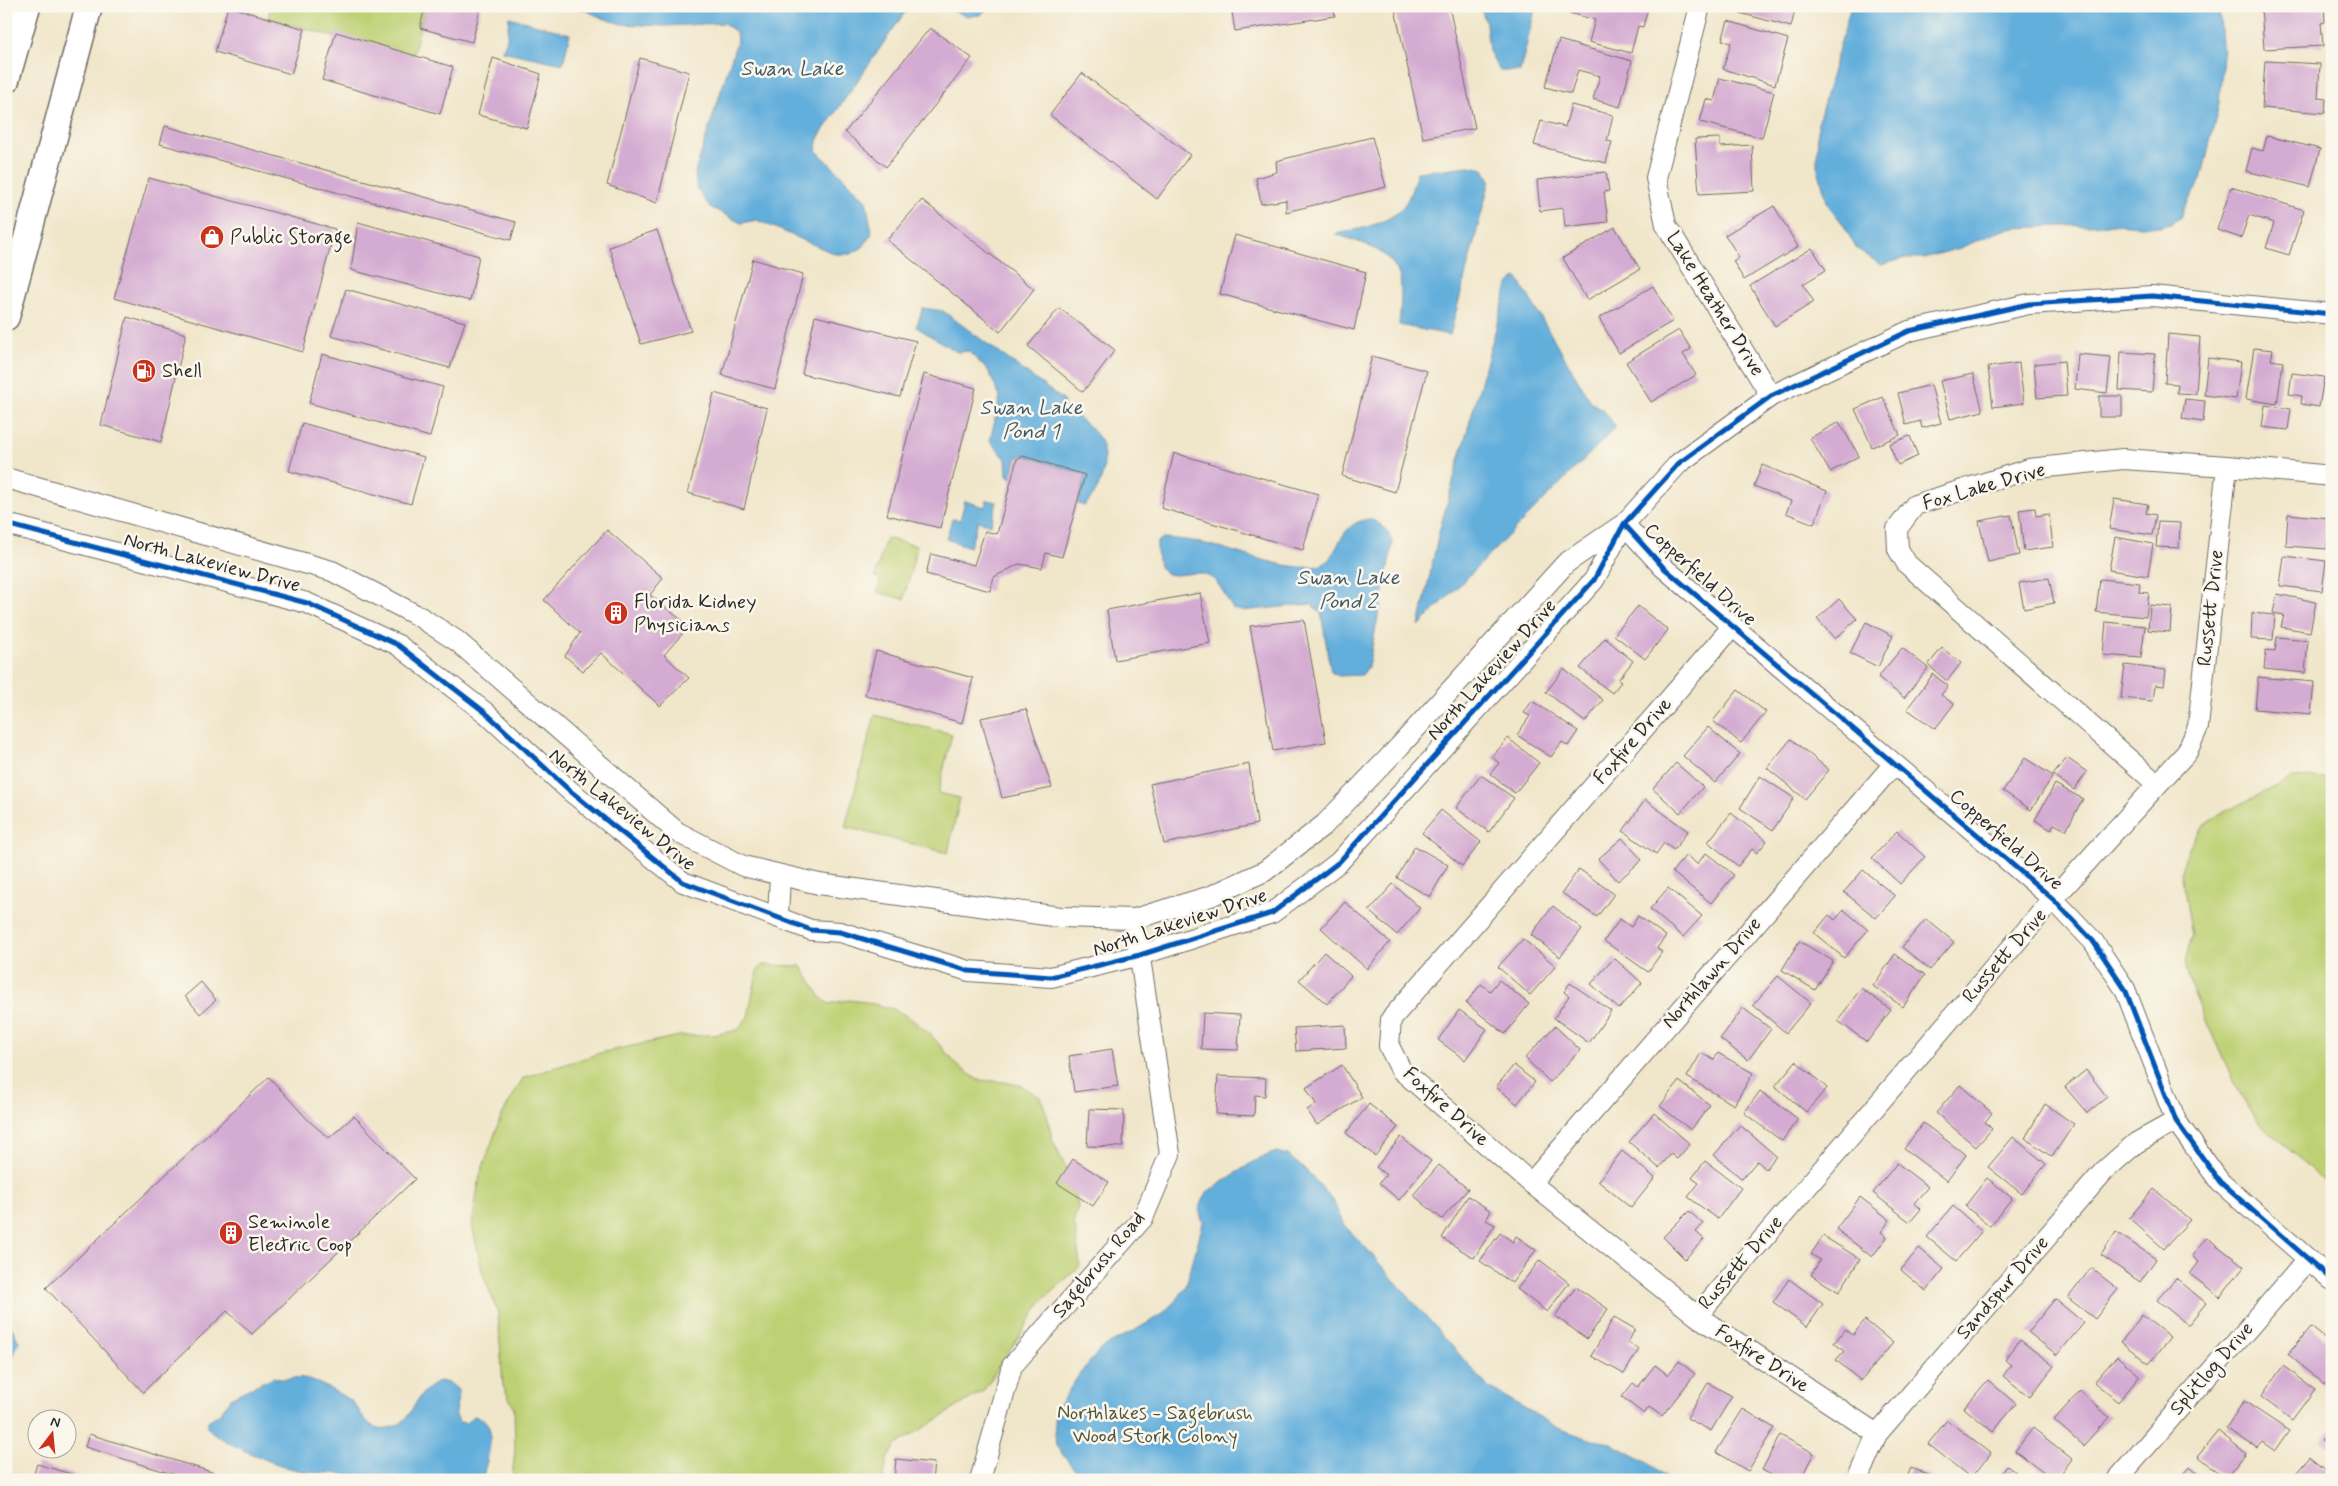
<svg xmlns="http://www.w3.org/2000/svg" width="2338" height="1486" viewBox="0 0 2338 1486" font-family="Mynerve,sans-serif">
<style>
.green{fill:#bdd073;stroke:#747e4f}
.water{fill:#63afdc;stroke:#476d84}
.building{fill:#d4abd2}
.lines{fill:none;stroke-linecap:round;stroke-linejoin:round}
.minor-casing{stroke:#706c63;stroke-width:22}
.major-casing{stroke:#706c63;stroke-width:29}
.minor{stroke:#fff;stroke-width:20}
.major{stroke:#fff;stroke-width:26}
.cycleway-casing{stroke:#fbf7ec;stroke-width:8}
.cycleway{stroke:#0057b8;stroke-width:5}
.labels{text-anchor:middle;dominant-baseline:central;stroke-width:5;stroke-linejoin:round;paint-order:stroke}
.poi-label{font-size:20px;fill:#2b2b2b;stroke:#fbf7ec;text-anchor:start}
.street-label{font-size:20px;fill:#2b2b2b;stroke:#fbf7ec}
.park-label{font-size:20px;fill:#50543d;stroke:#fbf7ec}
.water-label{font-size:21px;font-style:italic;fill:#3f5969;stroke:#fbf7ec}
</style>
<rect width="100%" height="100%" fill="#fbf7ec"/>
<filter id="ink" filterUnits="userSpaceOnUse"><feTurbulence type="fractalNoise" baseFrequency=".02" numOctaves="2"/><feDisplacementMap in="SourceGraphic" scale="10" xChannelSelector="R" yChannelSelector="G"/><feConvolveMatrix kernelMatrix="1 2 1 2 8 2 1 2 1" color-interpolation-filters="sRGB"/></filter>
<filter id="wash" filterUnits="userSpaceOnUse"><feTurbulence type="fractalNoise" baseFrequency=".0096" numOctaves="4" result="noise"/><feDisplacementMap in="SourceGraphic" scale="20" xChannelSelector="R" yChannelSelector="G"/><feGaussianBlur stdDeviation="1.12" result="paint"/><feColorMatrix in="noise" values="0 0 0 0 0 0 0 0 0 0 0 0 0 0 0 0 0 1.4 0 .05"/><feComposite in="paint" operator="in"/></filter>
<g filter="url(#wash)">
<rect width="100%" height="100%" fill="#f0e6ca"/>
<path class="green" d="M271 6H425L413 55 335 37 268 18Z
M886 538 917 546 904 599 877 592 881 579 875 577Z
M875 715 952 734 938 793 960 798 948 853 845 827Z
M2314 777 2332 779V1189L2254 1117 2234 1083 2190 985 2185 962 2192 936 2181 872 2187 852 2195 837 2210 819 2218 815 2293 778Z
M762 965 801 966 822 999 829 1004 848 1000 865 1002 893 1009 909 1017 931 1035 958 1066 978 1080 1005 1082 1022 1086 1040 1097 1047 1114 1052 1139 1069 1174 1078 1206 1074 1220 1080 1266 1043 1300 983 1391 896 1445 887 1460 883 1480H512L515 1449 514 1408 503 1386 498 1313 482 1271 472 1224 480 1175 501 1117 523 1078 600 1053 679 1036 713 1035 738 1030 748 1017 757 972Z"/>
<path class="water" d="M577 6H916L905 12 820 135 816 150 866 200 872 233 863 247 851 254H835L757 220 741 223 710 207 697 190 695 172 737 41 736 32 724 23 665 26 622 24 602 18Z
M940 6H989L981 15 967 16Z
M1480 6H1536L1520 71H1500L1489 51 1486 23Z
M1851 6H2219L2223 55 2219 104 2201 180 2187 203 2181 217 2170 224 2159 227 2112 224 2014 228 2000 231 1960 248 1924 258H1906L1881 265 1856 248 1843 224 1828 205 1817 165 1818 123Z
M509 17 570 34 563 64 502 51 507 39Z
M1469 166 1484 169 1490 180 1450 335 1399 325C1400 313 1403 286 1399 275 1390 249 1358 242 1335 234 1359 229 1396 224 1408 199 1412 191 1414 181 1417 172Z
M1517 277 1591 402 1603 410 1616 427 1419 626 1439 532 1508 285Z
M923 308 943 311 1063 400 1064 407C1072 414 1095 429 1099 438 1110 461 1102 490 1084 506L1078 504 1085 475 1023 455 1016 458 1011 478 1007 475 1006 459 990 441 1000 397 988 370 968 351 957 352 916 327Z
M986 500 997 502 991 525 978 521 970 547 946 539 952 519 960 520 965 501 985 507Z
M1369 519C1382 523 1388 531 1393 542L1368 667 1362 675 1339 676 1331 672 1321 613 1311 604 1242 611 1233 609C1226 599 1221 583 1210 577 1188 563 1155 597 1157 542L1164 538C1177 539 1190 540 1202 543 1232 549 1290 573 1318 566 1342 559 1334 524 1369 519Z
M1277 1152 1287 1155 1307 1171 1333 1200 1343 1224 1366 1248 1487 1386 1560 1429 1593 1440 1611 1443 1648 1463 1670 1480H1083L1056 1446 1054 1420 1058 1407 1081 1372 1101 1349 1160 1316 1179 1297 1186 1286 1203 1223 1199 1209 1207 1192 1259 1158Z
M6 1316 19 1342 10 1363H6Z
M273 1377C284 1382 293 1376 303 1378 316 1381 337 1392 348 1399 364 1409 364 1435 392 1427 409 1423 412 1406 422 1394 427 1388 433 1385 440 1381 449 1383 455 1385 459 1392L455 1412 459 1422 466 1423 473 1416C502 1418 487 1459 483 1476L481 1480H370C350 1472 330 1474 309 1472 288 1471 219 1443 207 1427L208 1421 219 1414 232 1397Z"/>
<g id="blocks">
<path class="building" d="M228 6 305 29 291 74 215 52Z
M425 6H481L472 42 420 28Z
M1231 6H1333L1335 16 1235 31Z
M1410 6H1449L1475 128 1423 138 1395 9Z
M1572 6H1641L1648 8 1643 27 1638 26 1631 53 1589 42 1595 20 1570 13Z
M1742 6H1796L1791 27 1740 13Z
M2261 6H2324L2325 22 2321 23 2323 46 2264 49Z
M1728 21 1788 39 1775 85 1723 69 1731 43 1722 40Z
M930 28 972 58 886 167 845 132Z
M336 32 453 67 440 114 322 80Z
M1559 40 1632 61 1620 107 1593 99 1600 76 1578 70 1571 94 1545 87Z
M493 58 541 74 527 128 478 115Z
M640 58 689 72 657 203 607 185Z
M2265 61 2320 64 2318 98 2326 99 2325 113 2262 108Z
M1082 73 1190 155 1157 199 1050 115Z
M1720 78 1774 92 1762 138 1700 122 1706 99 1714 101Z
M1571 105 1613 115 1607 141 1612 142 1606 163 1534 145 1541 121 1565 127Z
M165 126 516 222 511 240 160 144Z
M2267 136 2320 149 2310 187 2246 171 2252 148 2263 151Z
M1372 137 1386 187 1286 212V200L1261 204 1256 178 1277 172 1276 161Z
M1720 138V147L1752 145 1754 191 1699 194 1695 139Z
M1606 172 1609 191 1604 192 1608 222 1565 227 1563 208 1540 211 1537 180Z
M149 178 335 229 303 352 114 298Z
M2231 187 2304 210 2289 255 2266 248 2274 223 2249 215 2241 238 2217 230Z
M922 200 1034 289 1000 332 887 240Z
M1774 206 1798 247 1744 280 1733 261 1739 257 1725 235Z
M358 222 479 256 470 301 351 270Z
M1615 227 1640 269 1587 300 1563 258Z
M657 230 691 331 641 344 609 247Z
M1235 235 1366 272 1354 330 1220 294Z
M1812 248 1826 270 1803 284 1814 302 1775 326 1750 286Z
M753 259 803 274 775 389 722 375Z
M1653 286 1673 321 1619 353 1599 318Z
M346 289 465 322 450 368 331 336Z
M1059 308 1115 350 1083 392 1028 346Z
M815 316 916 341 900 397 802 374Z
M127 317 186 334 161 442 101 425Z
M1679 330 1691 349 1683 354 1696 375 1651 402 1626 362Z
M2168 334 2200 337 2196 394 2177 393 2178 384 2165 383Z
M2254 348 2273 350 2271 360 2283 362 2277 404 2246 399Z
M2121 352 2155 354 2152 392 2119 390Z
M322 354 443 387 430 437 309 403Z
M2078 354 2111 357 2107 393 2075 389Z
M1372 356 1427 371 1395 492 1342 476Z
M2208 358 2241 362 2236 399 2204 395Z
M2064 361 2067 396 2037 398 2034 364Z
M2019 363 2024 403 1993 407 1988 367Z
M2292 373 2324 377 2319 407 2301 404 2302 396 2289 394Z
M924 374 976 388 940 528 887 515Z
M1973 374 1983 411 1950 419 1940 381Z
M1931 385 1941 423 1922 428 1920 421 1906 425 1898 393Z
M2331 387H2332V407L2327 406Z
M714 393 767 408 744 509 688 493Z
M2099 396H2122V417H2099Z
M1883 397 1900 435 1872 447 1855 409Z
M2185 399 2205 401 2203 422 2182 419Z
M2265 405 2291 409 2288 430 2262 427Z
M1839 422 1859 456 1830 472 1810 438Z
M302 423 424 457 411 504 289 471Z
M1910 436 1918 456 1898 465 1889 444Z
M1174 453 1318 494 1303 550 1161 508Z
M1023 456 1085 475 1062 557 1046 553 1042 568 1019 564 994 577 990 591 926 574 931 554 974 565 985 531 997 534 1017 459Z
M1762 465 1827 491 1814 524 1786 513 1791 501 1754 486Z
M2114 499 2148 504 2146 513 2156 515 2152 535 2109 529Z
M2035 508 2036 516 2049 514 2053 547 2024 551 2019 510Z
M2288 514 2330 518 2327 549 2286 546Z
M2011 515 2019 555 1988 562 1979 521Z
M2158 522 2180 523 2179 548 2156 547Z
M607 530 663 578 650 595 689 626 664 655 689 678 660 706 601 653 583 671 565 656 580 633 544 600Z
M2115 537 2153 544 2148 576 2109 570Z
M2284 556 2326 561 2322 591 2280 586Z
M2049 578 2054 603 2024 609 2019 583Z
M2100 579 2140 583 2139 592 2149 593 2146 617 2096 612Z
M1200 593 1210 643 1115 660 1107 610Z
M2277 594 2316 602 2310 632 2281 627 2284 615 2273 613Z
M1839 599 1857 619 1835 639 1817 619Z
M2150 605 2172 607 2170 632 2148 630Z
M1638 606 1668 630 1645 659 1614 635Z
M2252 613 2275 615 2273 640 2251 639Z
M1304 620 1326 742 1273 751 1250 626Z
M1866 622 1893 636 1878 667 1850 653Z
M2106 622 2145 626 2141 658 2103 655Z
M2277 637 2308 640 2305 673 2264 669 2266 650 2275 651Z
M1605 638 1633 661 1618 680 1621 682 1612 693 1580 668Z
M1902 648 1928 668 1904 698 1878 677Z
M1942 648 1961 663 1947 681 1928 665Z
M876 651 973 678 962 723 865 695Z
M2125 665 2166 670 2164 686 2155 685 2153 701 2121 698Z
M1564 669 1603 700 1585 722 1546 692Z
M1933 674 1948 686 1941 695 1954 704 1935 729 1907 709Z
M2258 677 2314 682 2311 714 2255 709Z
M1738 690 1766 712 1741 743 1713 721Z
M1532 701 1578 731 1568 746 1562 742 1551 757 1517 735 1530 716 1524 713Z
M1026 709 1052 788 1002 798 981 718Z
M1708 727 1740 754 1715 783 1683 756Z
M1508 738 1539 763 1515 793 1490 774 1499 763 1492 757Z
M1791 739 1829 770 1805 799 1767 768Z
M2025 758 2053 776 2031 810 2003 791Z
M2067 758 2087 772 2074 790 2053 775Z
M1676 763 1703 787 1680 813 1653 789Z
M1249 764 1257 824 1164 844 1150 784Z
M1481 775 1514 798 1489 832 1456 808Z
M1760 776 1794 798 1773 830 1740 808Z
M2055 784 2083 799 2066 830 2054 824 2051 830 2035 820Z
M1645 800 1688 831 1674 850 1664 843 1656 854 1623 831Z
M1441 810 1481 842 1462 866 1422 833Z
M1731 813 1767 841 1757 853 1752 849 1738 866 1708 842Z
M1897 831 1925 857 1900 884 1872 858Z
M1622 838 1642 860 1618 881 1598 859Z
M1415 846 1448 865 1430 897 1397 878Z
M1706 853 1734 875 1711 903 1672 872 1686 855 1697 864Z
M1579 869 1614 894 1597 917 1562 893Z
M1863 870 1895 896 1876 918 1844 892Z
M1393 884 1420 908 1397 935 1369 911Z
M1668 888 1702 916 1683 937 1650 909Z
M1345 902 1390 942 1367 969 1321 928Z
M1553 906 1582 929 1560 957 1531 935Z
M1844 910 1868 930 1844 958 1814 933 1829 915 1835 920Z
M1638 916 1666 936 1657 948 1662 952 1648 972 1604 941 1620 919 1631 927Z
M1926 919 1954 942 1930 970 1902 947Z
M1523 939 1556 966 1530 995 1498 967Z
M1799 941 1833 961 1815 990 1782 970Z
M1324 952 1351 976 1327 1004 1299 980Z
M1895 954 1925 975 1903 1007 1873 986Z
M1614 958 1642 983 1619 1009 1591 984Z
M1778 976 1811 1003 1786 1033 1753 1005Z
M1499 980 1529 1004 1505 1034 1466 1003 1481 984 1490 991Z
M201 982 216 1000 200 1014 185 996Z
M1570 983 1611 1011 1589 1043 1554 1018 1569 996 1564 992Z
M1861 988 1891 1010 1867 1042 1838 1021Z
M1743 1008 1771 1029 1748 1060 1720 1039Z
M1459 1010 1487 1029 1465 1060 1438 1040Z
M1203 1013 1240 1015 1238 1050 1201 1049Z
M1345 1025 1346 1048 1296 1051 1294 1028Z
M1555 1026 1580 1050 1550 1082 1525 1058Z
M1112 1049 1118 1086 1074 1092 1069 1056Z
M1701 1053 1714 1060 1718 1053 1753 1073 1734 1105 1687 1077Z
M1796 1061 1827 1088 1806 1112 1775 1086Z
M1342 1065 1362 1097 1317 1125 1307 1110 1316 1104 1306 1088Z
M1514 1065 1535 1082 1517 1104 1496 1087Z
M2086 1070 2107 1097 2087 1113 2065 1087Z
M1218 1076 1266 1078 1265 1096 1255 1095 1254 1116 1216 1114Z
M269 1077 309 1121 329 1138 354 1116 415 1179 252 1334 227 1311 143 1392 46 1288Z
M1679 1081 1710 1105 1691 1130 1660 1106Z
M1960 1085 1992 1113 1985 1122 1992 1129 1976 1147 1936 1113Z
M1760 1091 1798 1119 1782 1141 1744 1113Z
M1369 1104 1398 1127 1375 1156 1346 1133Z
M2045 1104 2074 1124 2052 1157 2025 1138Z
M1089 1109 1124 1110 1123 1147 1087 1146Z
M1654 1113 1690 1144 1677 1159 1671 1154 1659 1168 1629 1142Z
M1923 1123 1966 1155 1947 1181 1904 1149Z
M1740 1125 1776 1156 1766 1169 1757 1161 1742 1179 1714 1155Z
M1401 1137 1431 1161 1399 1200 1379 1183 1386 1175 1376 1167Z
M2013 1137 2046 1164 2022 1194 1988 1167Z
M1622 1151 1655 1178 1631 1208 1598 1181Z
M1073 1159 1109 1182 1093 1206 1057 1183Z
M1705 1161 1741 1188 1718 1219 1688 1197 1699 1183 1692 1178Z
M1897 1163 1928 1187 1914 1203 1921 1209 1910 1222 1873 1193Z
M1439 1165 1468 1189 1442 1219 1413 1195Z
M1987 1178 2012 1198 1990 1226 1965 1206Z
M2154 1189 2190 1220 2164 1249 2129 1218Z
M1468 1196 1491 1211 1486 1220 1495 1225 1474 1258 1442 1238Z
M1860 1197 1890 1220 1881 1232 1887 1237 1872 1257 1836 1229Z
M1953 1206 1982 1231 1956 1261 1927 1237Z
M1689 1211 1703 1224 1696 1232 1704 1239 1685 1259 1663 1237Z
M2116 1232 2156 1259 2140 1282 2101 1255Z
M1500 1233 1513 1242 1516 1236 1536 1250 1512 1283 1480 1261Z
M1823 1236 1860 1259 1839 1292 1811 1275 1820 1260 1811 1254Z
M2206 1237 2244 1266 2220 1297 2190 1274 2199 1262 2192 1256Z
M1919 1248 1944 1269 1926 1291 1901 1270Z
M1540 1260 1569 1283 1547 1312 1517 1289Z
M2091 1268 2118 1289 2095 1319 2068 1298Z
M2176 1278 2206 1303 2188 1325 2157 1300Z
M1789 1279 1823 1304 1807 1327 1773 1302Z
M1576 1287 1608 1309 1587 1339 1555 1316Z
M2055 1299 2084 1323 2057 1355 2028 1332Z
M2142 1315 2170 1337 2149 1364 2121 1342Z
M1614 1317 1635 1329 1628 1343 1639 1349 1624 1374 1591 1356Z
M1865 1320 1893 1343 1861 1381 1836 1360 1844 1351 1834 1343 1845 1329 1853 1335Z
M2311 1327 2332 1344V1376L2324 1385 2288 1354Z
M2020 1340 2054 1366 2030 1397 2003 1376 2011 1365 2005 1360Z
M2117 1356 2140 1376 2118 1402 2094 1382Z
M1679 1361 1695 1374 1662 1416 1649 1407 1644 1414 1622 1397 1633 1383 1638 1387 1655 1365 1668 1375Z
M2283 1366 2315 1389 2292 1420 2261 1397Z
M1988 1380 2016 1404 1993 1432 1964 1408Z
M1708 1383 1732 1396 1711 1431 1687 1418Z
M2080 1391 2109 1417 2083 1446 2054 1420Z
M2244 1401 2289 1431 2275 1451 2262 1442 2257 1448 2226 1428Z
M1743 1409 1774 1428 1748 1471 1716 1452Z
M1947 1420 1991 1454 1971 1478 1928 1444Z
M2332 1427V1448L2321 1440Z
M2033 1428 2072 1459 2056 1480H2053L2015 1451Z
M2218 1431 2246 1453 2226 1478 2198 1456Z
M89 1434 218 1474 216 1480H192L85 1447Z
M1780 1435 1814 1453 1800 1480H1781L1762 1470Z
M2310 1457 2332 1475V1480H2290Z
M896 1459 934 1463 932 1480H894Z
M37 1464 88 1479V1480H32Z
M2007 1466 2025 1480H1997Z
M2190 1467 2205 1480H2179Z
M1911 1468 1940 1480H1906Z"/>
</g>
</g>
<g filter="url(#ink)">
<use href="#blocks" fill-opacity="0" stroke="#706c63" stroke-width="1"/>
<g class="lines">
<g class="minor-casing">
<path id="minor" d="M1700 6 1656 178 1666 225 1771 396
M6 478 332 571 420 617 457 641 677 832 743 866 819 884 1060 917 1134 919 1211 896 1265 871 1325 824 1399 747 1566 563 1622 525
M6 524 307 603 398 645 486 713 569 790 683 882 811 930 840 932 969 971 1051 977 1140 955 1272 913 1339 862 1594 580 1624 524 1679 463 1771 396 1909 331 2029 304 2152 296 2332 314
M1624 524 1663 567 2053 899 2093 941 2125 989 2176 1121 2220 1182 2332 1280
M1733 626 1391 1019 1389 1046 1401 1070 1531 1183 1697 1316 1877 1434
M2157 784 1907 564 1898 549 1897 529 1915 505 2029 469 2123 459 2227 466 2332 476
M778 917 780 875
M1531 1183 1894 764
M1697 1316 2053 899 2187 752 2198 727 2227 466
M980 1480 1012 1366 1143 1218 1170 1154 1134 919
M1857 1480 1877 1434 2104 1171 2136 1143 2176 1121
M2117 1480 2308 1259"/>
</g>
<g class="major-casing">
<path id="major" d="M6 80 27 6
M6 317 89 6"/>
</g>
<use href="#minor" class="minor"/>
<use href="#major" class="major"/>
<g class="cycleway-casing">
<path id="cycleway" d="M6 524 307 603 398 645 486 713 569 790 683 882 811 930 840 932 969 971 1051 977 1140 955 1272 913 1339 862 1594 580 1624 524 1679 463 1771 396 1909 331 2029 304 2152 296 2332 314
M1624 524 1663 567 2053 899 2093 941 2125 989 2176 1121 2220 1182 2332 1280"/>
</g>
<use href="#cycleway" class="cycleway"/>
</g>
</g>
<defs>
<g id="shop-disc" transform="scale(1.25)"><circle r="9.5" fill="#c8321e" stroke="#fbf7ec"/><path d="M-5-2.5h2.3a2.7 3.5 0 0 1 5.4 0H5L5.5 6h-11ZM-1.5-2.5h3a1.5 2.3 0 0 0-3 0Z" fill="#fff"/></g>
<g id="fuel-disc" transform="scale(1.25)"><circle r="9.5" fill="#c8321e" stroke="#fbf7ec"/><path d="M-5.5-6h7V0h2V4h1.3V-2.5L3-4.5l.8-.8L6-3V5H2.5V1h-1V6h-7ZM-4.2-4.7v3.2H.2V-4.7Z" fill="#fff"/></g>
<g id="building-disc" transform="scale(1.25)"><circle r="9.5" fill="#c8321e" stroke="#fbf7ec"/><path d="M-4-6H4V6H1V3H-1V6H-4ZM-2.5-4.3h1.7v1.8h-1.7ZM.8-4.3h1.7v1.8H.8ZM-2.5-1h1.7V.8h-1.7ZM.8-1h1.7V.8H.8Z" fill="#fff"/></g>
</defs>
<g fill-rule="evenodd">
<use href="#shop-disc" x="212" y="237"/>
<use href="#fuel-disc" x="144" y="371"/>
<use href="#building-disc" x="616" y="613"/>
<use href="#building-disc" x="231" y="1233"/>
</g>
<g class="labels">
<g class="poi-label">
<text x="230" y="237">Public Storage</text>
<text x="162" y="371">Shell</text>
<text x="634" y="602">Florida Kidney<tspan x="634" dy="23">Physicians</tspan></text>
<text x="248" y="1222">Seminole<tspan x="248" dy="23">Electric Coop</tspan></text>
</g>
<g class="street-label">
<text transform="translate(1715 304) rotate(58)">Lake Heather Drive</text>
<text transform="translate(1984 487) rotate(-16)">Fox Lake Drive</text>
<text transform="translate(212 563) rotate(15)">North Lakeview Drive</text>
<text transform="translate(1700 575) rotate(42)">Copperfield Drive</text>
<text transform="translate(2211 608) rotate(-84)">Russett Drive</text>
<text transform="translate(1492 670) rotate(-48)">North Lakeview Drive</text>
<text transform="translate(1633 741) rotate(-49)">Foxfire Drive</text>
<text transform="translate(622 810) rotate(39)">North Lakeview Drive</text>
<text transform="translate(2006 840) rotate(41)">Copperfield Drive</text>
<text transform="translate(1180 923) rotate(-18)">North Lakeview Drive</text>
<text transform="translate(2005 956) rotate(-49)">Russett Drive</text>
<text transform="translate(1712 973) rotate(-49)">Northlawn Drive</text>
<text transform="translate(1446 1107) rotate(42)">Foxfire Drive</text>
<text transform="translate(1741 1263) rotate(-49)">Russett Drive</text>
<text transform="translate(1099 1265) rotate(-50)">Sagebrush Road</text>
<text transform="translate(2003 1288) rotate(-49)">Sandspur Drive</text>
<text transform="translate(1762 1359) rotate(33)">Foxfire Drive</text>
<text transform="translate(2212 1369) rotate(-49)">Splitlog Drive</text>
</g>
<g class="park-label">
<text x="1155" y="1413">Northlakes - Sagebrush<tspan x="1155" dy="23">Wood Stork Colony</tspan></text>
</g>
<g class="water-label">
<text x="792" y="69">Swan Lake</text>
<text x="1031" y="408">Swan Lake<tspan x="1031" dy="24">Pond 1</tspan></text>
<text x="1348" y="578">Swan Lake<tspan x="1348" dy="24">Pond 2</tspan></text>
</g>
</g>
<rect width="2338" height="1486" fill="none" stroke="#fbf7ec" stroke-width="25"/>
<g transform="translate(52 1434) rotate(16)"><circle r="24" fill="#fbf7ec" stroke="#a8a59f"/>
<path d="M0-4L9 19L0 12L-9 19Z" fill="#c8321e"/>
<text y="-8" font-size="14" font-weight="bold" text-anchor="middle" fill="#2b2b2b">N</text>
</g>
</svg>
